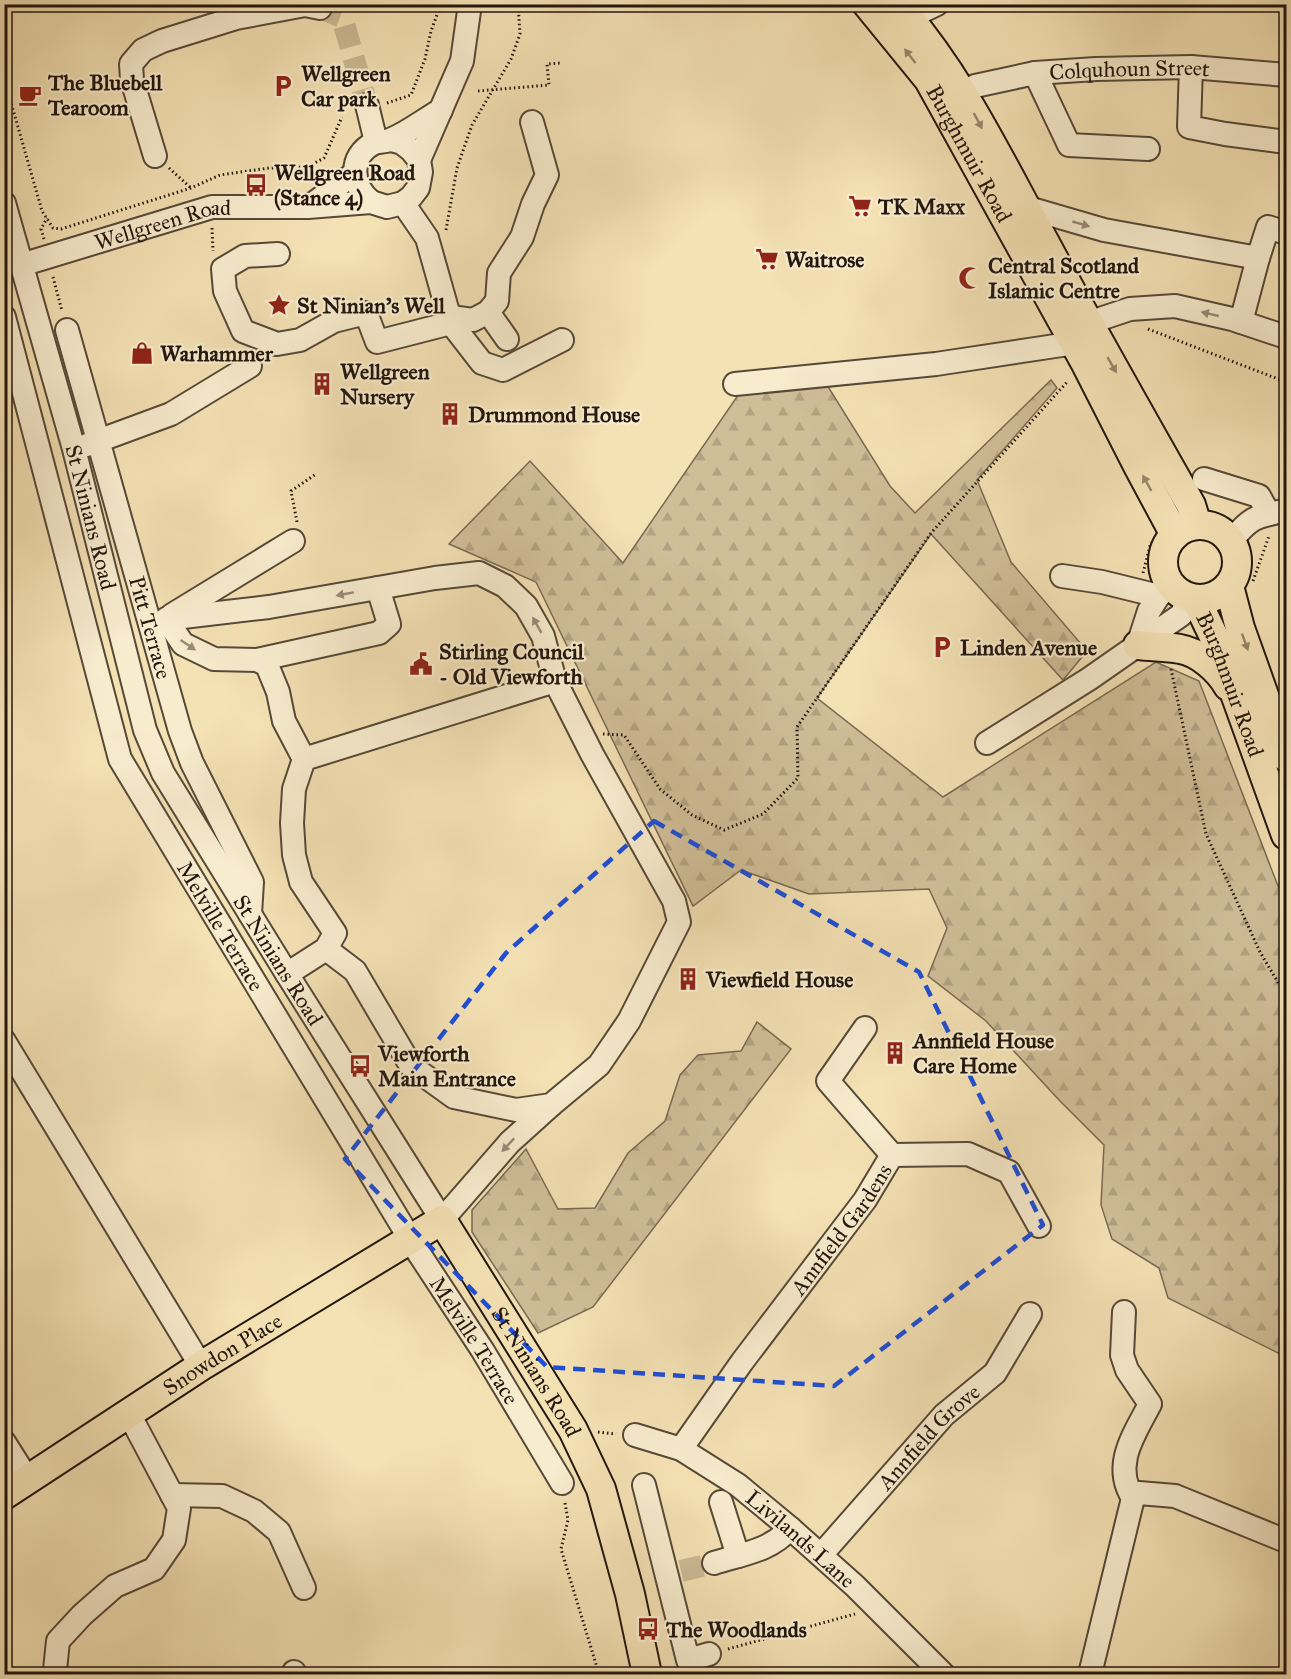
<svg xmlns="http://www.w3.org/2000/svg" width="1291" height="1679" viewBox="0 0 1291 1679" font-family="'IM FELL Great Primer',serif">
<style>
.forest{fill:url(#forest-firs);stroke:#796a53;stroke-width:1.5}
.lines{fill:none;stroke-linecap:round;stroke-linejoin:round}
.minor-tunnel{stroke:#cab893;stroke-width:22;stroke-dasharray:22 11;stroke-linecap:butt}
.minor-casing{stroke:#564938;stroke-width:26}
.major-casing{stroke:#22160e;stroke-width:32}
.path{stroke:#22160e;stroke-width:3;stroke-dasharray:1.5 3;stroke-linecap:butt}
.minor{stroke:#f8ecce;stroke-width:22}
.major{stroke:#f4e1b4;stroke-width:28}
.oneway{fill:#968669}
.oneway2{fill:#988c78}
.marked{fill:none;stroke:#1d4ed8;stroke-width:4.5;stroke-dasharray:12 8;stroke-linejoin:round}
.labels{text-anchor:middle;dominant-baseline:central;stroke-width:4.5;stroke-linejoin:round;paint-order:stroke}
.street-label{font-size:22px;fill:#22160e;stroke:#f8ecce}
.poi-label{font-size:22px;font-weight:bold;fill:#22160e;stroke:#f8ecce;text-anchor:start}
</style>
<defs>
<pattern id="forest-firs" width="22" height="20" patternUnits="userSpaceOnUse" patternTransform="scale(1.5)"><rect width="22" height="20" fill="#d0be98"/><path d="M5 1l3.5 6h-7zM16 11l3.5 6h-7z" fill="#b2a382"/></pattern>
</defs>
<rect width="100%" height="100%" fill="#f4e1b4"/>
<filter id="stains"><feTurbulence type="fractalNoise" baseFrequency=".00333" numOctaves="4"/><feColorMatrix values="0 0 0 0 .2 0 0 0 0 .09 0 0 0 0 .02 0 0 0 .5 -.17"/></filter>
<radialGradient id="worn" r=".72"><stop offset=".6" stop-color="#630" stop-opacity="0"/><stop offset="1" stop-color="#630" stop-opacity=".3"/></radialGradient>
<path class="forest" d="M1051 380 1057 388 977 480 1011 562 1087 651 1063 680 931 534 817 698 943 797 1156 662 1199 681 1278 886 1286 900V1357L1168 1298 1159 1268 1112 1239 1101 1205 1104 1145 1059 1100 986 1021 928 976 947 928 929 889 809 894 741 870 693 906 536 582 449 544 530 461 623 563 743 388 827 385 890 486 915 513Z
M757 1022 791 1049 593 1307 538 1333 472 1232V1210L526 1149 558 1209 595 1208 628 1153 665 1121 680 1075 698 1055 741 1051Z"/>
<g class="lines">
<path class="minor-tunnel" d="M320 8 342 17 367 105
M681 1571 714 1563"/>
<g class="minor-casing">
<g id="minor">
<path d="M908 18 937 4"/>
<path d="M1191 67 1189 127 1225 134 1286 142"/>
<path d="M1035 73 1069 145 1148 149"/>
<path id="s1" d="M975 86 1035 73 1096 69 1191 67 1286 75"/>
<path d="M367 105 376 142"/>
<path d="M155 156 132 80 131 64 143 50 162 41 236 18 305 5 320 8"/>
<path d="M419 160 462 61 470 4"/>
<path d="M371 202C351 185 348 156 374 143 380 141 387 142 392 139 409 132 425 119 441 110"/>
<path id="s2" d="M4 203 74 449 145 730 163 773 287 974 442 1220 510 1142 551 1105"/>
<path d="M403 203 427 238 451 323 482 363 503 370 562 340"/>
<path d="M310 206 355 173"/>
<path d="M1025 207 1104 230 1258 258 1268 227 1286 233"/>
<path d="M278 254 245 256 223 269 225 291 243 331 277 344 300 340 334 321 366 313 377 342 451 323"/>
<path id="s3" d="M21 265 212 207H308L371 202 387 207 403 203 411 197 418 188 421 172 419 160 411 150 402 143 391 140"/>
<path d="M488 312 507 339"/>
<path id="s4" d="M4 317 120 759 418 1252 483 1351 562 1483"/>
<path d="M451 317 473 320 488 312 497 301 499 273 522 237 533 204 547 175 532 122"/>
<path d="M1241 322 1258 258"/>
<path d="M1088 323 1130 309 1175 306 1232 319 1286 337"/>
<path id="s5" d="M67 330 180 731 192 763 252 882 250 914"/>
<path d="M735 384 936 364 1075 343"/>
<path d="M87 445 171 414 250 366"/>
<path d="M1204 479 1259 496 1269 514"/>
<path d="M1231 541C1250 518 1254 517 1283 511L1286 512"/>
<path d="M1062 576 1102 582 1159 596"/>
<path d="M172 615 293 541"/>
<path d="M1138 645 1149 611 1168 581"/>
<path d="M257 660 379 633 389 624 378 588"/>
<path d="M987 743 1089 679 1181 615 1190 598"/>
<path d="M304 759 284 721 278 692 267 665 257 660 214 659 183 644 166 619 269 607 435 578 479 573 505 586 526 606 543 636 555 681"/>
<path d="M287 974 326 949 355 971 411 1066 454 1097 516 1110 551 1105 599 1065 629 1021 679 922 674 901 592 754 555 681 304 759 294 789 292 823 294 855 301 882 335 933 326 949"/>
<path d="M865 1028 828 1081 892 1155"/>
<path d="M4 1041 201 1366"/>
<path d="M1124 1312 1122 1355 1127 1370 1150 1404C1134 1435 1112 1465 1133 1498"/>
<path id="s6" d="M635 1435 681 1449 738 1485 790 1528 855 1586 943 1674"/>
<path d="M4 1442 28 1480"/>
<path id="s7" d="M681 1449 742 1362 865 1200 892 1155 968 1154 1009 1172 1039 1226"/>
<path d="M644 1485 688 1660 709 1654"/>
<path d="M172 1495 222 1496 254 1511 279 1532 304 1588"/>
<path d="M721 1502 738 1556"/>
<path id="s8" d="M821 1555 944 1415 995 1373 1030 1314"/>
<path d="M714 1563C742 1554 771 1551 790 1528"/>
<path d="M294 1672 295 1674"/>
<path d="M57 1674 55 1670 58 1641 82 1615 115 1586 154 1569 174 1540 179 1508 129 1414"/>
<path d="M1090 1674 1133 1498 1139 1493 1175 1496 1286 1541"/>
</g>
</g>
<g class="major-casing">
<g id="major">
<path id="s9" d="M867 4 929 80 1085 362 1138 466 1175 535"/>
<path d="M897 4C960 75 1000 161 1045 243 1092 331 1142 418 1191 505L1197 525"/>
<circle cx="1200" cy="562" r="37"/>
<path d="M1229 586 1240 628 1286 757"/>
<path id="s10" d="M1196 599 1216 641 1286 835"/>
<path d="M1138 645C1151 647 1167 646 1180 649 1199 652 1219 670 1228 686"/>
<path id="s11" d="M4 1495 201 1366 442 1220 573 1430 601 1489 630 1594 647 1674"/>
</g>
</g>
<path class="path" d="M4 78 42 211 53 228 61 229 191 188 220 175 269 168 307 167 324 158 342 117
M478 91 549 85 547 64 561 63
M387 103 411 95 425 59 431 31 441 4
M169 168 191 188
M212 228 213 251
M446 230 457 168 472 125 511 59 520 34 518 4
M44 239 41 229 47 218
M53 277 62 311
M1148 329 1286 382
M297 522 291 491 316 474
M1143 573 1151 542
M1253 581 1269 536
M1171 669 1206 834 1260 952 1286 996
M603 734 624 735 660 789 692 815 724 830 763 814 798 778 797 727 931 533 1068 381
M598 1432 616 1434
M565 1503 568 1520 561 1549 599 1674
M728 1649 855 1614"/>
<use href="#minor" class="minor"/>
<use href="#major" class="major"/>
</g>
<defs><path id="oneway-solid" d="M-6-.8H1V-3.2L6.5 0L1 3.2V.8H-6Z" transform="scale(1.5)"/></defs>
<g class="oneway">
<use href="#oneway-solid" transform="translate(910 56) rotate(-128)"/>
<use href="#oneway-solid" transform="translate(978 121) rotate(62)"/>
<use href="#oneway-solid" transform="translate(1112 365) rotate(60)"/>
<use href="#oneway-solid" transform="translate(1147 483) rotate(-119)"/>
<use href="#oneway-solid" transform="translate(1245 642) rotate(70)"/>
</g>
<g class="oneway2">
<use href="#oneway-solid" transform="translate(1081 224) rotate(16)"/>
<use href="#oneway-solid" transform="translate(1210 314) rotate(-167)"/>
<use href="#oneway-solid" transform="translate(345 594) rotate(170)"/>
<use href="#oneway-solid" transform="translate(537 625) rotate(-119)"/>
<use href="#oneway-solid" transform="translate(188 645) rotate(34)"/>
<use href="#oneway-solid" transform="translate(508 1145) rotate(133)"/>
</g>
<path class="marked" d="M654 821 919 972 1043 1225 834 1386 547 1367 345 1159 506 953Z"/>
<defs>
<g id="parking-bare" transform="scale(1.8)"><path d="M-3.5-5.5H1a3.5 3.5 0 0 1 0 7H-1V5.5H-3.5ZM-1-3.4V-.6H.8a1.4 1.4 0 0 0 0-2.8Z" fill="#8f2418" stroke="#f8ecce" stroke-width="2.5" paint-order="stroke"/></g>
<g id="cafe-bare" transform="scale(1.8)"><path d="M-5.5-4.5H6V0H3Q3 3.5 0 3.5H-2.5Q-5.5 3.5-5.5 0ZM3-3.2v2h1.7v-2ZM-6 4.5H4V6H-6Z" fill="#8f2418" stroke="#f8ecce" stroke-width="2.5" paint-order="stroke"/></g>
<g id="bus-bare" transform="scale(1.8)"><path d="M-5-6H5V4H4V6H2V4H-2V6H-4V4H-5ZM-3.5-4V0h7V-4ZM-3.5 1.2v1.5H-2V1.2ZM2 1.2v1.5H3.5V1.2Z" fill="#8f2418" stroke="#f8ecce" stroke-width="2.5" paint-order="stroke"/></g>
<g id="supermarket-bare" transform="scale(1.8)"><path d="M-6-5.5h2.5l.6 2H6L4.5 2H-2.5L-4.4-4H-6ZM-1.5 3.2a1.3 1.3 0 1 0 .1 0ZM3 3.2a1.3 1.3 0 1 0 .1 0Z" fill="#8f2418" stroke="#f8ecce" stroke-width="2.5" paint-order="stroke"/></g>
<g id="mosque-bare" transform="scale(1.8)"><path d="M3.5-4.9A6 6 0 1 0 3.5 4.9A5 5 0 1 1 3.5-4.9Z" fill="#8f2418" stroke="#f8ecce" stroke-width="2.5" paint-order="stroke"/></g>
<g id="sight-bare" transform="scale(1.8)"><path d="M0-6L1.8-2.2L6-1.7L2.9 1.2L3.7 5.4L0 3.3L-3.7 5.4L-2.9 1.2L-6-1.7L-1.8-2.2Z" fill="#8f2418" stroke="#f8ecce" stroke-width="2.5" paint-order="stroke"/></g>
<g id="shop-bare" transform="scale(1.8)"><path d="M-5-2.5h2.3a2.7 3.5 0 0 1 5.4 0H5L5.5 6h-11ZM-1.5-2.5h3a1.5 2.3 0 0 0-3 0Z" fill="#8f2418" stroke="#f8ecce" stroke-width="2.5" paint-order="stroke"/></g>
<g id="building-bare" transform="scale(1.8)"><path d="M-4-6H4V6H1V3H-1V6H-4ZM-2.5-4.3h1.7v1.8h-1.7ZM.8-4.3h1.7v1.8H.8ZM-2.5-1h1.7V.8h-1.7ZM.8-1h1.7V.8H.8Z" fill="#8f2418" stroke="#f8ecce" stroke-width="2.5" paint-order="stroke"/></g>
<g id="civic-bare" transform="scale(1.8)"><path d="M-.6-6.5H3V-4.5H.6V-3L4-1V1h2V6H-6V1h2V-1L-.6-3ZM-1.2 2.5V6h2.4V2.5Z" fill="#8f2418" stroke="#f8ecce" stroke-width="2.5" paint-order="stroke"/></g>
</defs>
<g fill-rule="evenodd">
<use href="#parking-bare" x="283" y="86"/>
<use href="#cafe-bare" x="30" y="95"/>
<use href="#bus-bare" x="256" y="185"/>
<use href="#supermarket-bare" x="860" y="206"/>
<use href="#supermarket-bare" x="767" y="259"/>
<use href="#mosque-bare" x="970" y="278"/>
<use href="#sight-bare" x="279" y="305"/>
<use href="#shop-bare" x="142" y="353"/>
<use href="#building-bare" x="322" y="384"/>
<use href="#building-bare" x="450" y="414"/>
<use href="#parking-bare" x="942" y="647"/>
<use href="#civic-bare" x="421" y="664"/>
<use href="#building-bare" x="688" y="979"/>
<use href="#building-bare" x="895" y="1053"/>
<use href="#bus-bare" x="360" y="1066"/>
<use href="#bus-bare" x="648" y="1629"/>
</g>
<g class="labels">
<g class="street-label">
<text stroke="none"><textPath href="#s1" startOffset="156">Colquhoun Street</textPath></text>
<text stroke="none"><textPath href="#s9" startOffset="182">Burghmuir Road</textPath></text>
<text stroke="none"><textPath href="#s3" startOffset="148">Wellgreen Road</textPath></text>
<text stroke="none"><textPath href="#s2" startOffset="326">St Ninians Road</textPath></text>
<text stroke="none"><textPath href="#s5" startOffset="309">Pitt Terrace</textPath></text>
<text stroke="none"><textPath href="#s10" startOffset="92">Burghmuir Road</textPath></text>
<text stroke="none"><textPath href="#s4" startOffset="652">Melville Terrace</textPath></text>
<text stroke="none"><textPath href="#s2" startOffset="812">St Ninians Road</textPath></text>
<text stroke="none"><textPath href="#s7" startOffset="272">Annfield Gardens</textPath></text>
<text stroke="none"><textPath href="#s4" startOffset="1138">Melville Terrace</textPath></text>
<text stroke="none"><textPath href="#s11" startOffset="260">Snowdon Place</textPath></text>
<text stroke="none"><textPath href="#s11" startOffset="696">St Ninians Road</textPath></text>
<text stroke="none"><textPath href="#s8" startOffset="160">Annfield Grove</textPath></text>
<text stroke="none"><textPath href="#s6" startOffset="198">Livilands Lane</textPath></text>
</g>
<g class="poi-label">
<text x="301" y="73">Wellgreen<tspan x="301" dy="25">Car park</tspan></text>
<text x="48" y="82">The Bluebell<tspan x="48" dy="25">Tearoom</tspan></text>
<text x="274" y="172">Wellgreen Road<tspan x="274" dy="25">(Stance 4)</tspan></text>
<text x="878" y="206">TK Maxx</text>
<text x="785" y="259">Waitrose</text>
<text x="988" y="265">Central Scotland<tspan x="988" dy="25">Islamic Centre</tspan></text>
<text x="297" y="305">St Ninian's Well</text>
<text x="160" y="353">Warhammer</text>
<text x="340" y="371">Wellgreen<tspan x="340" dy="25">Nursery</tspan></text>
<text x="468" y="414">Drummond House</text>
<text x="960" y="647">Linden Avenue</text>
<text x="439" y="651">Stirling Council<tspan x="439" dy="25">- Old Viewforth</tspan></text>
<text x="706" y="979">Viewfield House</text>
<text x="913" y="1040">Annfield House<tspan x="913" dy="25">Care Home</tspan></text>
<text x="378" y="1053">Viewforth<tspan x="378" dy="25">Main Entrance</tspan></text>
<text x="666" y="1629">The Woodlands</text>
</g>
</g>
<rect width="1291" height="1679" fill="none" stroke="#f4e1b4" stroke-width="24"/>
<rect x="6" y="6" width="1279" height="1667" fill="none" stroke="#22160e" stroke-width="3"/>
<rect x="12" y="12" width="1267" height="1655" fill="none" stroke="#22160e" stroke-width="1.5"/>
<rect width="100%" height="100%" filter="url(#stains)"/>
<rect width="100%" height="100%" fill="url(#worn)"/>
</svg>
